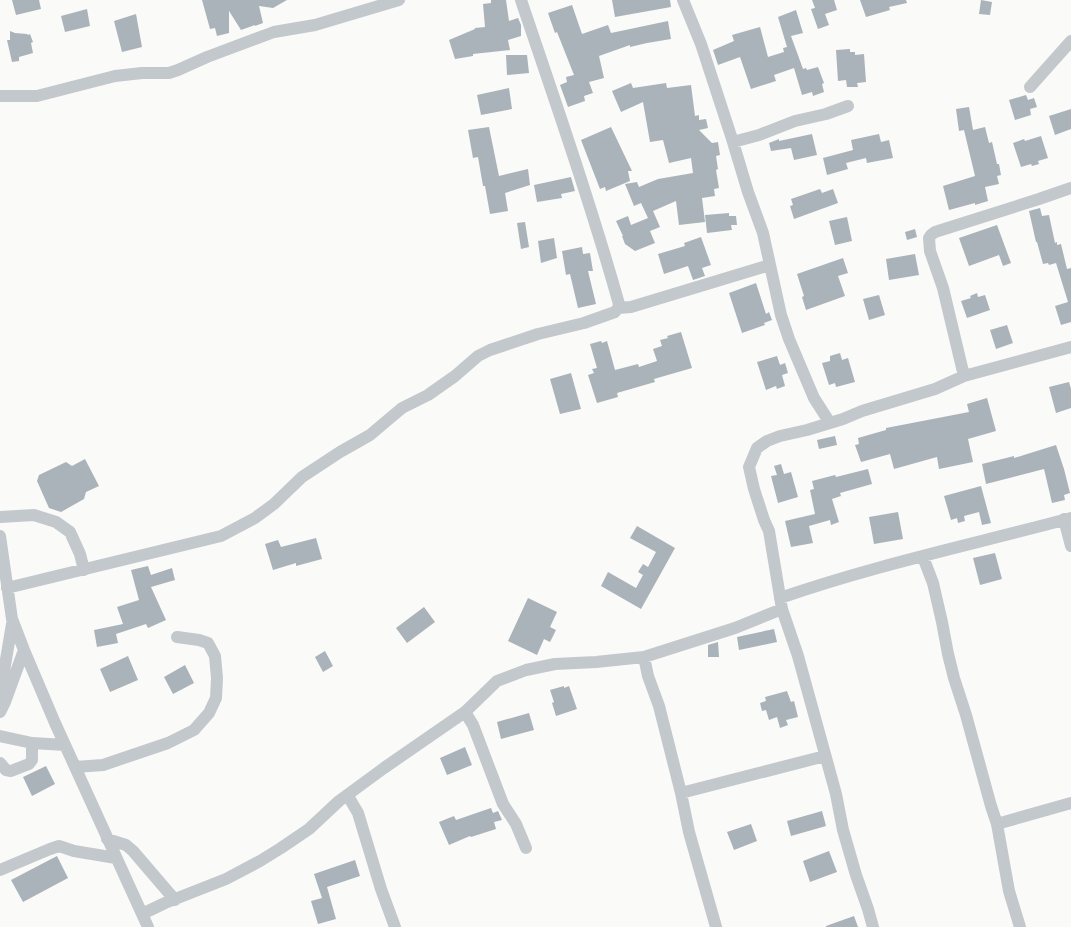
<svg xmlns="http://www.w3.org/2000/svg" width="1071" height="927" viewBox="0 0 1071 927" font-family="'PT Sans Narrow',sans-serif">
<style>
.building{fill:#aab3b9}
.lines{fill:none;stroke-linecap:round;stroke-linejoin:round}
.minor{stroke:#c3c8cc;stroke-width:12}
</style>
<rect width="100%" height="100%" fill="#fafaf8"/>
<path class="building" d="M12 0H39L41 9 16 15Z
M202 0H287L273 8 259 6 263 23 255 26V25L241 30 229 11V33L217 36 215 28 210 29Z
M491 0H506L509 21 518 18 521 25V36L508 40 510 50 473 54V56L455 59 449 40 475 29V28L485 27 483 4 491 3Z
M612 0H670L671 7 615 17Z
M812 0H834L837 10 825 14 829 25 818 29 811 9 815 8Z
M860 0H906L907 3 889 7 890 10 866 17Z
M981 0 992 2 990 15 979 14Z
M572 5 582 34 608 25 611 33 668 21 671 39 647 43 630 47V45L599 56 604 78 589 82 593 93 584 96 585 101 568 107 560 85 567 82 566 77 574 75 557 32 555 33 548 13Z
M87 9 90 26 65 32 61 16Z
M796 10 803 33 791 36 803 69 806 68 807 70 818 67 824 83 822 84 824 92 813 96 812 92 802 95 794 68 774 75 776 81 751 89 740 57 718 65 713 50 734 41 732 35 760 27 768 57 784 52 783 48 787 47 778 17Z
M136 14 142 47 122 52 114 21Z
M10 31 15 33 27 34 28 35 30 34 33 42 31 43 33 53 19 57V61L12 62 7 40H10Z
M850 49V52H855V55L864 54 866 82 857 83 858 87H847L846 80 838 81 836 50Z
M506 55H527L529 73 507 75Z
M631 83 633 88 666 83 667 88 691 85 695 116 699 115V120L706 119 708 128 699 130 712 143 718 142 720 155 716 156 718 169 716 170 719 188 714 189 715 196 702 198 705 222 679 225 676 201 653 211 660 227 650 231 655 243 635 251 625 244 622 236H623L616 221 628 216 631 225 648 218 641 203 634 206 625 184 637 182 639 187 658 179 693 173 691 158 669 163 663 140 650 142 643 102 621 112 612 91Z
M509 88 512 109 481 115 477 95Z
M1026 95 1028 100 1034 98 1037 107 1030 109 1031 115 1015 120 1009 100Z
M969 107 973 130 985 127 989 143 992 142 997 164H999L1001 175 997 176 999 184 985 187 988 201 975 205V203L949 210 943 186 975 176 964 130 959 131 956 109Z
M1071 109V129L1055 135 1049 116Z
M489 127 499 176 528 169 530 185 505 193 508 211 490 214 485 186H483L478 157 473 158 468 130Z
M611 127 632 171H628L630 181 606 191 605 187 600 189 581 140Z
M812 134 817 155 794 160 791 148 771 151 769 143 779 139V141Z
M879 134 881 142 889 140 893 158 867 163 866 158 846 163 848 169 827 175 823 158 853 150 851 140Z
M1041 136 1048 158 1038 161 1039 164 1032 166 1031 164 1021 167 1013 143 1024 139 1025 141Z
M571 177 575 191 561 194 562 198 537 202 534 185Z
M820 189 822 193 833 189 838 203 794 219 790 206 793 205 791 199Z
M1040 208 1042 216 1049 215 1055 243 1057 242V245L1061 244 1067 269 1071 268V322L1061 325 1055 306 1068 302 1056 263 1049 265 1048 263 1043 264 1037 242H1036L1029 211Z
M729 213V216H736L737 225H731L732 230 707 233 705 215Z
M847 217 852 241 835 245 829 221Z
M525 222 529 247 521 249 517 223Z
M997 225 1011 263 1003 266 999 255 969 266 959 238Z
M915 229 917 237 907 240 905 232Z
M701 237 711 265 702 268 705 276 693 280 688 266 664 274 658 254 685 246 684 243Z
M554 238 557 258 541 263 538 241Z
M582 247 583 254 590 253 593 271H588L596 304 578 308 570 274 566 275 562 251Z
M915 254 919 275 889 280 886 259Z
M843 258 848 273 838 276 845 296 806 310 802 297 804 296 797 274Z
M756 283 766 314 769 312 772 320 764 323 765 325 742 333 729 293Z
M977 293 978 297 985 295 990 310 967 318 961 301 971 298 970 296Z
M879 295 885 315 869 320 863 299Z
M1007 325 1013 343 996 349 990 330Z
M681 332 692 368 654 379 655 382 617 393 618 397 597 403 588 375 594 373 592 369 597 368 590 344 601 341 602 343 607 341 615 370 638 364 639 367 657 361 653 349 662 346 660 340 668 338 667 336Z
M840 353 842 360 848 358 855 382 836 387 835 383 829 385 822 363 830 361V356Z
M777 356 780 365 785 363 788 373 782 375 785 386 777 389 776 386 766 390 757 362Z
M571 373 581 409 560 414 550 379Z
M1069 382 1071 389V408L1056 413 1049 387Z
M987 398 996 431 968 439 973 462 939 469 937 457 894 469 890 454 861 462 855 445 859 444 858 438 886 430V428L969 412 967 404Z
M835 436 837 445 819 449 817 440Z
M1056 445 1064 469 1070 493 1064 495 1065 500 1052 503 1044 469 986 484 982 464 1014 456V458Z
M85 459 99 486 86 492 84 499 61 512 49 508 37 481 39 475 66 462 72 466Z
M781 464 784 474 791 472 798 497 778 503 771 476 777 475 774 466Z
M868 469 872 484 840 493 841 496 832 499 839 522 831 525 830 520 809 526 813 543 791 547 785 521 815 514 810 490 814 489 812 481 835 475 836 477Z
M981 486 991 523 982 525 979 512 964 516 965 521 958 523 957 518 951 520 944 496Z
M898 512 903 539 874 544 869 517Z
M637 526 675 548 641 609 601 586 608 572 636 588 643 575 638 572 643 564 648 567 656 552 630 538Z
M316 538 322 559 296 566V563L273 570 265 544 278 540 281 547Z
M995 553 1002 579 980 585 973 558Z
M148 566 151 575 172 568 175 580 151 587 166 620 148 628 146 624 116 634 118 643 97 647 94 630 123 624 117 607 139 600 131 570Z
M528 598 557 612 550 627 556 630 550 642 544 639 537 655 508 641Z
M424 607 435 622 407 643 396 628Z
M774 629 777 642 739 650 737 637Z
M718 642 719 657H708V645Z
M325 651 333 666 323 672 315 657Z
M128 656 138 680 110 692 100 669Z
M185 665 194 683 173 694 164 677Z
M564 686V688L569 686 577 709 556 716 552 703 554 702 550 690Z
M787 691 791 702 794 701 798 717 786 720 788 725 780 728 777 717 769 720 766 710 762 711 760 703 766 701 765 697Z
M529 713 534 730 501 739 497 722Z
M465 747 472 765 447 775 440 758Z
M46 766 55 784 32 796 23 777Z
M491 808 493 813 498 811 502 820 494 822 496 829 471 837 470 836 449 845 439 822 454 816 456 820Z
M822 811 826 826 791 836 787 821Z
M751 824 757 841 734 850 727 832Z
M829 851 837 872 810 882 803 861Z
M57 856 68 878 23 902 11 880Z
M355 860 360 876 327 887 336 919 318 924 311 901 322 898 314 874Z
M854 916 858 927H826V926Z"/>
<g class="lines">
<path class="minor" d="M683 0 701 44 733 142 759 135 795 121 826 114 848 106
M1030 87 1071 41
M0 96H37L115 76 142 73H169L178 70 207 57 274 32 315 25 399 0
M733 142 748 192 763 233 781 315 789 339 814 398 830 423
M618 308 631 307 770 265
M964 376 943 288 930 251 929 238 931 235 935 232 954 226 1039 199 1071 188
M0 517 34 515 56 522 70 532 80 554 84 570
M1064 519 1071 546
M0 536 12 619 24 650 55 723 148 927
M923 557 933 583 942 622 948 654 954 678 966 715 991 806 997 824 1009 891 1020 927
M7 588 221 536 255 518 274 504 302 477 340 452 370 435 402 408 428 395 455 376 478 356 490 350 538 334 584 323 615 312 618 308 619 304C590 201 555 101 521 0
M780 598C875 565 974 544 1071 518
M0 695 12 624
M0 712 5 702 24 650
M465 712 473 725 503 804 516 824 526 848
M0 736 32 743 65 745
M0 763 6 770 11 771 29 764 32 760V743
M75 767 103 765 168 743 194 730 209 713 216 698 217 678 215 656 208 643 199 640 177 637
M681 793 825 756
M348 796 358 813 381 889 395 927
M997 824 1071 803
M107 839 126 845 133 851 175 900
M0 870 50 849 59 846 74 851 116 858
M142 914 165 903 226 879 260 861 281 848 309 829 339 801 384 768 465 712 497 681 526 670 555 664 596 662 644 657
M716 927 689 832 681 793 659 706 648 676 644 657 735 628 782 609
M873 927 868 909 856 875 843 830 836 794 798 656 782 609 769 531 764 520 754 489 749 467 757 448 767 441 780 436 807 430 843 419 862 411 935 389 964 376 1071 347"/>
</g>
</svg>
